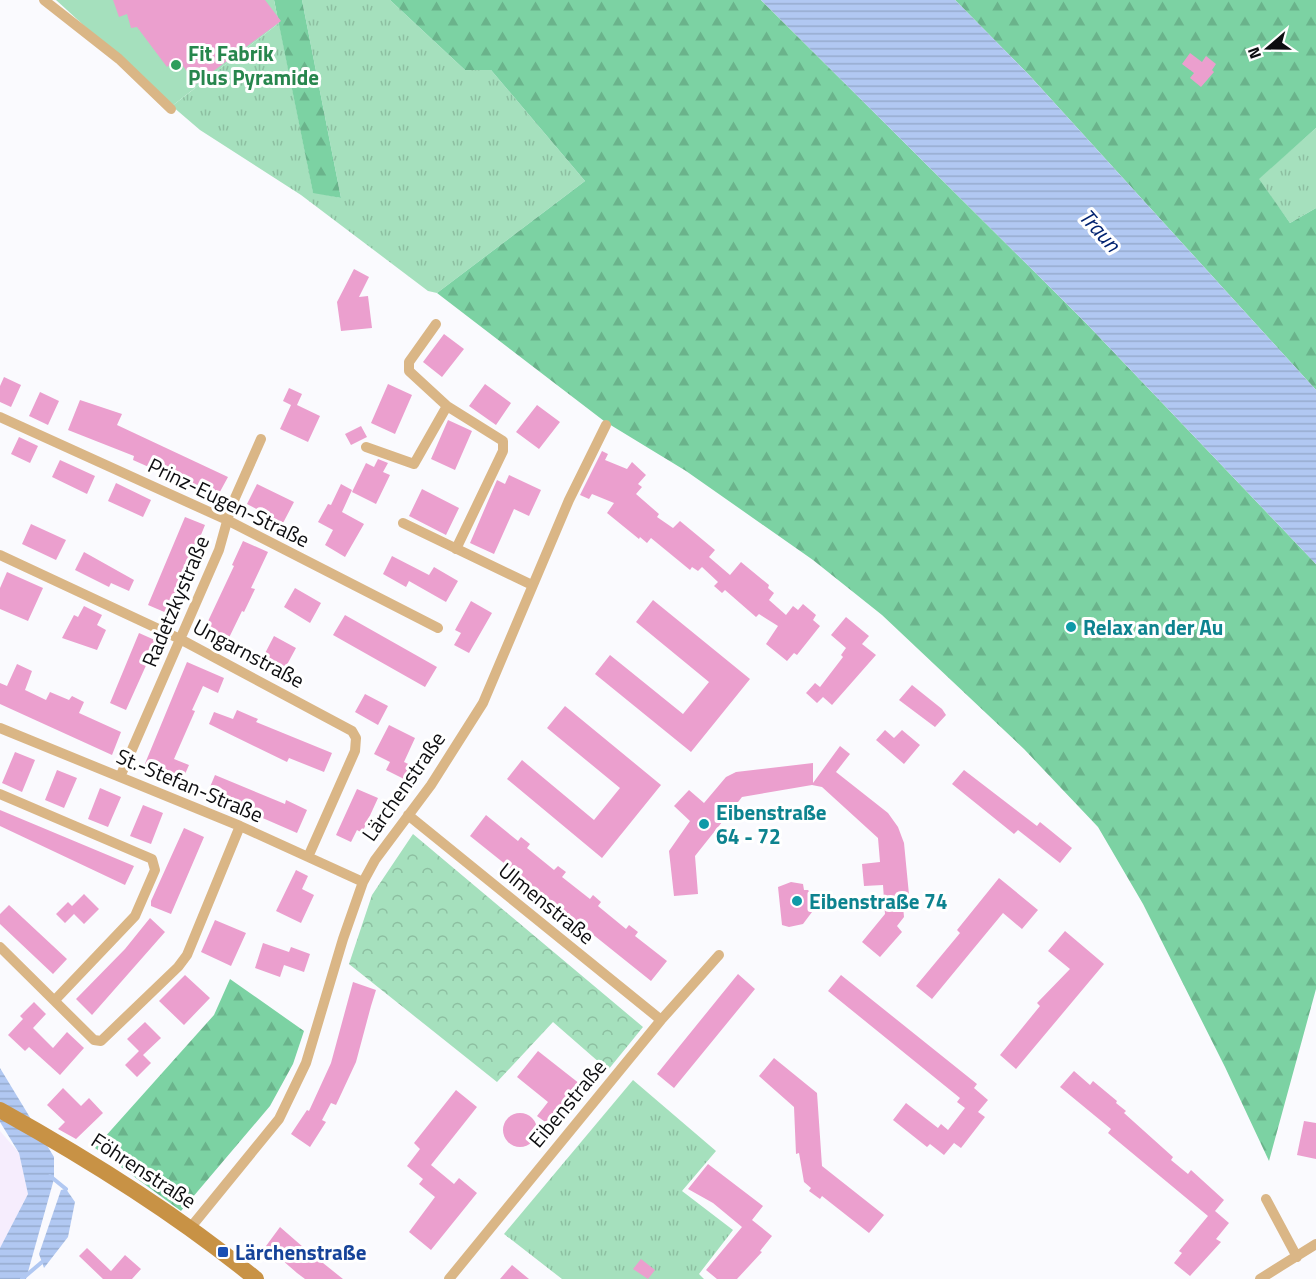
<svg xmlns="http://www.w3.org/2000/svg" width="1316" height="1279" viewBox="0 0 1316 1279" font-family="'Titillium Web',sans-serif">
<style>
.commercial{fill:#f6edfd}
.grass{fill:url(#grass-tufts)}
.forest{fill:url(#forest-firs)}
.park{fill:url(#park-crowns)}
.pitch{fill:#a5e0bd}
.water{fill:url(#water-rules)}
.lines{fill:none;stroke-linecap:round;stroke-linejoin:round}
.stream{stroke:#b1c8f2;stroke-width:4}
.building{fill:#eb9fce}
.street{stroke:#dab686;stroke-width:10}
.secondary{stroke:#c89245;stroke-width:16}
.leisure-dot{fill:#2e9e5b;stroke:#fff;stroke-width:2}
.culture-dot{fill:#0f9aa8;stroke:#fff;stroke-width:2}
.transit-dot{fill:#1a4fb4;stroke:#fff;stroke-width:2}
.labels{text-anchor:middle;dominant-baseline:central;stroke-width:6;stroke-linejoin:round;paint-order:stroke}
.leisure-label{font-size:21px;font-weight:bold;fill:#27864d;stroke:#fff;text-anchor:start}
.street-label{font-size:21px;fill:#0d0d10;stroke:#fff}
.culture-label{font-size:21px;font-weight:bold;fill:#0d838f;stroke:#fff;text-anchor:start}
.transit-label{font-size:21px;font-weight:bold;fill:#164399;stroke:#fff;text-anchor:start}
.water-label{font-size:22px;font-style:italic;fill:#022371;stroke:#fff}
</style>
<defs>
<pattern id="grass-tufts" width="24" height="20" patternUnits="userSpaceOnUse" patternTransform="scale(1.5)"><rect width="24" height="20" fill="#a5e0bd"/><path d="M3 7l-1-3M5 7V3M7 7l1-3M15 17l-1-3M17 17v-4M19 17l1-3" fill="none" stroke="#8dbfa1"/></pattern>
<pattern id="forest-firs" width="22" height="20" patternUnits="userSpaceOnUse" patternTransform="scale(1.5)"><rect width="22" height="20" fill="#7cd2a3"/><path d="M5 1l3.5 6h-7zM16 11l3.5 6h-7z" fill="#6ab38b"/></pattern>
<pattern id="park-crowns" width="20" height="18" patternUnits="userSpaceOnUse" patternTransform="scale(1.5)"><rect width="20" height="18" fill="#a5e0bd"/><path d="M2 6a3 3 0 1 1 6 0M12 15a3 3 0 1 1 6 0" fill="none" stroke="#8dbfa1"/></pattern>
<pattern id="water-rules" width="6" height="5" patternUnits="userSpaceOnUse" patternTransform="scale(1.5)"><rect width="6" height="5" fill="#b1c8f2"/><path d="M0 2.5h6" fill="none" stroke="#97abce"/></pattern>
</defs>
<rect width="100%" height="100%" fill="#fafafe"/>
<path class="commercial" d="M0 1131 19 1153 28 1194 0 1248Z"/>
<path class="grass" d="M302 0H390L465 70H491L585 181 437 293 428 291 301 195 200 130 172 106 279 23 313 192 341 198Z
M1316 128V208L1290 223 1258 179Z
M633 1080 716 1151 682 1191 733 1230 699 1274 704 1279H562L504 1234Z"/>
<path class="forest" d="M274 0H302L341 198 313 193Z
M390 0H761L1084 321 1316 564V989L1269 1161 1225 1067 1143 904 1098 827 1024 749 882 615 813 560 686 471 604 421 437 293 585 181 491 70H465Z
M955 0H1316V128L1259 179 1290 223 1316 208V390L1029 75Z
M230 979 304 1031 293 1064 270 1106 181 1211 95 1148 214 1015Z"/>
<path class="park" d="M413 834 643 1027 608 1070 553 1022 497 1082 349 964 372 895Z"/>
<path class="pitch" d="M56 0H274L279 23 172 106Z"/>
<path class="water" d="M761 0H955L1029 75 1316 390V564L1084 321Z
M0 1068 54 1157V1179L26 1279H0V1248L28 1194 19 1153 0 1122Z
M66 1189 75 1202 68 1237 44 1268 39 1254 61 1190Z"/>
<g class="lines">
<path class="stream" d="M50 1176 66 1189
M22 1279 42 1262"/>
</g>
<path class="building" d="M113 0H265L281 21 196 84 178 59 167 67 137 27 131 28 127 14 119 17Z
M1190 53 1202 62 1206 56 1216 64 1212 70 1214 72 1201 87 1190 78 1194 73 1182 64Z
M354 269 369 277 359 297 368 296 372 328 341 331 337 302Z
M444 334 464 349 442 377 423 362Z
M4 377 21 385 11 407 0 402V386Z
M388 384 412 395 395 434 371 423Z
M485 384 511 403 496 425 469 406Z
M289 388 302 394 297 405 320 416 308 442 280 429 291 405 283 401Z
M40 392 59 401 48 425 29 416Z
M80 400 122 414 117 425 228 477 216 499 197 490 198 487 152 466 151 468 133 460 134 456 68 430Z
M537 405 560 422 539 449 516 432Z
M448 420 472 431 455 470 431 459Z
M361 426 367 437 351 445 345 434Z
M19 437 38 446 30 463 11 454Z
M602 451 608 454 605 460 627 469 632 462 646 475 638 484 642 487 636 494 659 514 657 517 673 528 680 521 715 550 709 557 730 575 741 562 769 585 768 588 774 593 769 600 786 615 793 606 798 610 803 604 816 615 813 620 820 626 797 655 794 653 787 661 766 644 778 626 759 614 756 617 725 590 722 593 714 586 718 582 702 567 698 571 692 567 690 570 651 538 647 543 640 537 639 539 607 513 614 503 592 494 589 499 580 495Z
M378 459 388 463 383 472 390 475 376 504 352 492 366 463 374 467Z
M60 460 95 476 87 494 52 477Z
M509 475 541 490 529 516 514 509 494 554 470 543 497 480 505 484Z
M116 483 151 500 143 517 108 501Z
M257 484 294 502 283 523 247 504Z
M341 484 352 490 342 512 364 524 345 557 325 545 333 530 318 522 328 504 331 505Z
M422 489 459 508 446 535 409 516Z
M185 517 205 525 169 614 148 605Z
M31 524 66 540 56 560 22 544Z
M243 541 268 552 251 588 255 589 244 612 242 611 225 646 202 634 234 566 232 565Z
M84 552 134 580 129 591 111 583 109 587 75 570Z
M392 556 429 575 434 567 458 581 446 602 409 581 406 587 383 574Z
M7 572 43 588 28 621 0 609V588Z
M295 588 321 603 310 623 284 607Z
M653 600 750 679 691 752 595 674 610 655 683 714 709 682 636 622Z
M471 601 492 613 469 653 454 645 461 633 455 630Z
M84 606 102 615 97 625 106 630 97 650 62 638 74 615 78 617Z
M345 615 437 667 425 687 333 635Z
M846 617 869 636 862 644 876 655 832 705 823 697 817 703 806 693 815 683 820 687 843 657 841 655 846 648 831 635Z
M139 633 157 641 126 710 110 703Z
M274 636 296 648 283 672 261 661Z
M187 662 224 678 218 693 203 686 192 710 195 711 174 759 189 765 182 781 144 766Z
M17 664 32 671 25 690 46 700 50 692 69 700 72 696 84 702 79 713 121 732 112 755 0 704V683L7 686Z
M912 685 942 709 946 715 935 727 899 700Z
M365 694 388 706 378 725 355 712Z
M565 706 661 785 602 858 507 779 522 760 594 820 620 788 547 728Z
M237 710 258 719 256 722 332 753 324 772 289 758 287 762 209 724 214 712 233 719Z
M389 725 415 738 404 762 417 768 410 782 386 770 390 762 374 754Z
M885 730 894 738 902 730 920 745 904 764 876 740Z
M840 746 850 754 836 772 888 813 898 827 904 843 910 905 903 906 904 917 897 926 902 932 880 957 862 942 885 914 883 885 864 886 862 864 880 862 878 838 822 787 812 785 742 797 695 856 698 894 674 896 669 851 690 821 674 806 689 790 704 803 726 777 736 772 813 763V783Z
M15 752 35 760 22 792 2 783Z
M57 770 77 778 64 808 45 800Z
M964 770 1037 826 1040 822 1072 848 1060 863 1018 830 1014 834 952 784Z
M215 775 285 804 286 800 307 810 297 833 207 794Z
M100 788 121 797 108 827 88 819Z
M357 789 378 798 362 833 357 830 351 842 336 835Z
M143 805 163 813 151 844 130 836Z
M0 810 134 866 125 885 0 826Z
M486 815 518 841 521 837 530 844 527 848 554 870 558 866 566 872 562 877 590 899 593 895 601 902 598 906 626 929 629 925 638 932 635 936 667 961 651 981 470 836Z
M184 828 204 837 171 914 151 906V901Z
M296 870 308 876 302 889 314 895 301 923 276 911Z
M999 878 1038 910 1022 929 1003 913 932 999 916 986 960 933 957 930Z
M791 882 803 884 804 890H808L814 897 815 908 803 924 789 927 782 925 778 887Z
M84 894 99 909 84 924 74 914 65 923 56 914 68 902 72 906Z
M9 905 67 959 53 974 0 924V914Z
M150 918 165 932 92 1015 76 999 125 949Z
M215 920 246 933 231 966 201 952Z
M1065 931 1104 964 1016 1069 1000 1055 1040 1006 1037 1003 1070 969 1048 951Z
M263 943 289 952 291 947 310 954 304 972 284 965 280 977 255 968Z
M738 974 755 989 674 1088 657 1074Z
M185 975 210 998 184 1025 159 1001Z
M841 975 977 1084 974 1088 988 1100 978 1112 985 1117 961 1148 954 1143 944 1155 930 1144 927 1147 893 1120 906 1103 938 1128 941 1124 948 1130 965 1108 957 1102 960 1098 828 991Z
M353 982 376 990 371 1006 356 1062 336 1105 331 1103 322 1120 326 1122 310 1147 291 1134 307 1110 309 1111 331 1063Z
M34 1002 46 1014 33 1028 53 1048 67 1032 84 1048 60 1075 29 1047 25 1051 8 1035 23 1019 20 1016Z
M145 1022 161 1038 143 1055 151 1063 137 1077 125 1065 139 1051 127 1039Z
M538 1051 580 1084 548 1124 537 1116 548 1102 517 1077Z
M774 1058 817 1093 822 1166 884 1215 869 1233 822 1196 820 1199 809 1191 811 1188 804 1182 799 1153 796 1154 794 1107 759 1076Z
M1074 1071 1090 1085 1093 1081 1117 1101 1116 1103 1126 1111 1124 1113 1173 1157 1171 1160 1188 1174 1191 1170 1224 1200 1215 1211 1229 1223 1216 1239 1221 1242 1190 1276 1174 1263 1182 1253 1179 1251 1208 1216 1108 1133 1111 1129 1060 1087Z
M63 1088 81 1106 89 1098 103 1113 76 1139 58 1129 65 1122 47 1105Z
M456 1090 477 1107 431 1165 454 1184 459 1178 477 1193 431 1250 409 1232 435 1197 419 1184 423 1179 407 1166 420 1149 414 1143Z
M503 1130a17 17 0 1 1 34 0a17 17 0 1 1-34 0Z
M1304 1121 1316 1123V1159L1297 1155Z
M708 1164 763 1206 752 1220 772 1236 760 1251 762 1252 737 1279H717L706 1270 742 1227 713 1203 688 1189Z
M280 1227 303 1247 343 1279H305L297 1273 266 1246Z
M87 1248 111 1271 125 1255 141 1269 132 1279H103L79 1256Z
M641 1259 655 1270 648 1279 633 1269Z
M512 1265 529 1279H500Z"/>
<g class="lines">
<path class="street" d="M44 0 119 59 171 109
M436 324 409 362V371L447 406
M0 417 227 520 438 628
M366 447 414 464 447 406 503 441V451L456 549
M403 523 532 585
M0 555 180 639 352 731 356 738 355 751 308 857
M0 728 240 826 363 882
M120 777 219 550 231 507 261 439
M0 794 152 859 155 870 135 916 55 1000
M408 815 661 1020
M0 947 94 1040 101 1041 178 967 187 955 240 826
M1266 1199 1297 1257
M191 1227 279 1119 306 1063 343 939 363 882 375 860 431 785 483 703 569 500 606 425
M449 1279 661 1020 719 955
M1260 1279 1316 1244"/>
<path class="secondary" d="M0 1110C90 1160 177 1214 256 1279"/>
</g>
<circle class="leisure-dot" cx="176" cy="65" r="6"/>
<g class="culture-dot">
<circle cx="1071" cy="627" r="6"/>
<circle cx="704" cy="824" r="6"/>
<circle cx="797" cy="901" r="6"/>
</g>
<rect class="transit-dot" x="217" y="1246" width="12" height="12" rx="3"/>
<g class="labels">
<g class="leisure-label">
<text x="188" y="53">Fit Fabrik<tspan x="188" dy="24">Plus Pyramide</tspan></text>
</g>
<g class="street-label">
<text transform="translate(229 502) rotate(26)">Prinz-Eugen-Straße</text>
<text transform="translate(175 601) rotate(-67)">Radetzkystraße</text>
<text transform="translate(249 653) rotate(28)">Ungarnstraße</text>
<text transform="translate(190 785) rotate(23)">St.-Stefan-Straße</text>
<text transform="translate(403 786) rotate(-55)">Lärchenstraße</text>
<text transform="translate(547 903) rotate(39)">Ulmenstraße</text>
<text transform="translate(567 1103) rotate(-50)">Eibenstraße</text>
<text transform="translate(144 1170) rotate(33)">Föhrenstraße</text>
</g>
<g class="culture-label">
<text x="1083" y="627">Relax an der Au</text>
<text x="716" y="812">Eibenstraße<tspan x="716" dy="24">64 - 72</tspan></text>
<text x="809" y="901">Eibenstraße 74</text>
</g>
<g class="transit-label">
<text x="235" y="1252">Lärchenstraße</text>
</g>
<g class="water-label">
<text transform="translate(1100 230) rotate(48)">Traun</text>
</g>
</g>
<g transform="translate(1268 48) rotate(250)" stroke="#ffffff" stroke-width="4.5" paint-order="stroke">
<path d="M0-4.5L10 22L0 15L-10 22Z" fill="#0d0d10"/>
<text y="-9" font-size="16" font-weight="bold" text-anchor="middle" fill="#0d0d10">N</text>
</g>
</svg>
